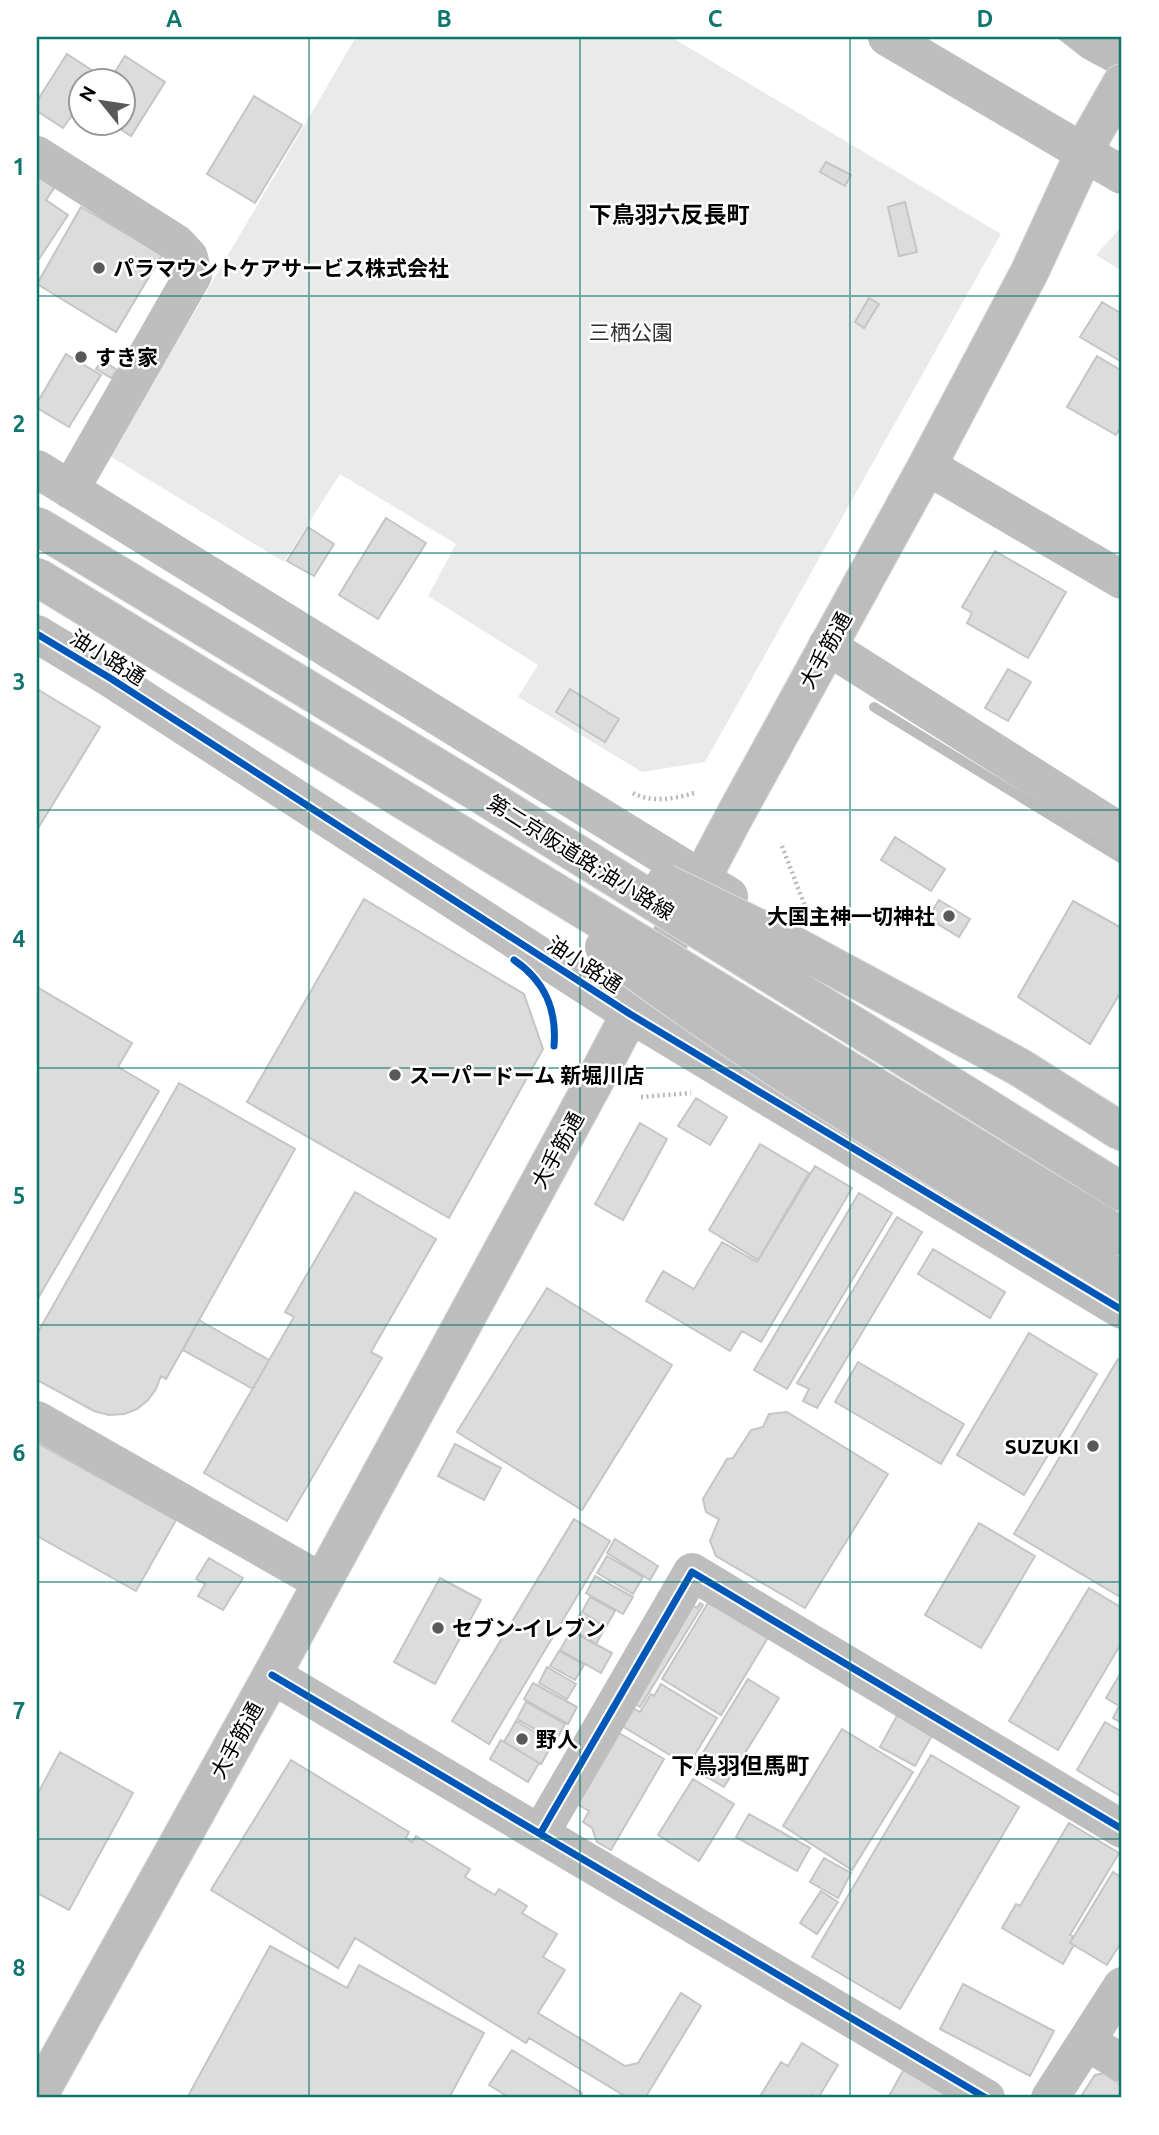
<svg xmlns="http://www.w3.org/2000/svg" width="1159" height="2135" viewBox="0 0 1159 2135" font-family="Ubuntu,'Noto Sans JP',sans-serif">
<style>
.green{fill:#eaeaea}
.water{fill:#bcbcbc}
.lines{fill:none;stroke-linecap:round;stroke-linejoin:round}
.stream{stroke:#bcbcbc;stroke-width:10}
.building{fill:#dcdcdc;stroke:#c5c5c5;stroke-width:2}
.major-casing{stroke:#dbdbdb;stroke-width:40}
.path{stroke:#b8b8b8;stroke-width:4.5;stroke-dasharray:2 3.5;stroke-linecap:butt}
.minor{stroke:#bebebe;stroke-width:38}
.major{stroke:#bdbdbd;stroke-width:38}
.highway-bridge-casing{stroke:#dbdbdb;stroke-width:40;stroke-linecap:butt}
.highway-bridge{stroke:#bdbdbd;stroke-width:38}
.cycleway-casing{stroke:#fff;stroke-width:11}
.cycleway{stroke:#0057b8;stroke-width:7}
.grid{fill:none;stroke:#0f766e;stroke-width:2;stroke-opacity:0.55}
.poi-dot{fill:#595959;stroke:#fff;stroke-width:2.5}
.labels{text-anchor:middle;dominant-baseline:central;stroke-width:5;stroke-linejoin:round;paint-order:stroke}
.poi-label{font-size:21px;font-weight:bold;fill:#000;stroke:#fff;text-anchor:start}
.park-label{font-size:21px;fill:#2f2f2f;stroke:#fff}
.street-label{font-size:21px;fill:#000;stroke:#fff}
.neighbourhood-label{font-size:23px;font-weight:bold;fill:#000;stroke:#fff}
.neatline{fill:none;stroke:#0f766e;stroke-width:2.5}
.grid-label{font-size:23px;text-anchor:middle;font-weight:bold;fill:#0f766e}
</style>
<rect width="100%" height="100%" fill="#fff"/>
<path class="green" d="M356 37H671L1001 234 705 762 642 772 518 697 538 665 428 596 456 544 340 474 284 562 110 456Z
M1121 227 1122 228V271L1096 255Z"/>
<path class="water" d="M1056 37H1122V79L1083 58Z"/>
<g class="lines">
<path class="stream" d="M874 707 1122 859"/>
</g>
<path class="building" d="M67 54 107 80H80V104L63 128 37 111V101Z
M125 56 165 82 131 136 110 122H122V80H110Z
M254 96 302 125 255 203 207 174Z
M826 162 851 175 845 186 820 172Z
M37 172 57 184 46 200 68 215 37 262Z
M905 202 917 252 899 256 888 207Z
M81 207 162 255 116 332 37 284Z
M869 298 879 304 864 328 855 322Z
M1102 302 1122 314V362L1080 337Z
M66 354 101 375 69 427 37 408V403Z
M1097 356 1122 371V425L1116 435 1067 407Z
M102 360 117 370 111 378 96 369Z
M386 518 426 543 378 619 339 595Z
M308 527 334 544 314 576 287 561Z
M995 551 1066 592 1028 658 967 623 972 613 962 607Z
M1008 669 1031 682 1008 721 985 708Z
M37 689 100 727 37 830Z
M570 689 619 719 605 742 556 712Z
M895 837 945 869 931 891 881 860Z
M364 899 524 994 543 1049 449 1218 247 1102Z
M939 900 970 919 959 937 928 918Z
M1073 901 1122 928V990L1090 1044 1018 997Z
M37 987 132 1043 118 1067 159 1091 37 1300Z
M179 1083 295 1149 166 1379 161 1376 156 1389 148 1400 137 1409 124 1414 109 1415 94 1411 37 1380V1334Z
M696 1098 727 1117 710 1145 678 1126Z
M640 1123 667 1139 623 1220 595 1204Z
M760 1144 809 1173 758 1260 709 1230Z
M815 1166 852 1188 761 1342 742 1331 730 1351 646 1301 663 1271 694 1289 722 1242 757 1262Z
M355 1192 436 1239 371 1352 382 1358 287 1521 204 1473 294 1317 285 1312Z
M859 1193 892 1213 787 1389 754 1370Z
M897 1217 922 1232 817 1408 803 1401 809 1389 797 1383Z
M933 1249 1005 1292 990 1318 918 1274Z
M547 1288 672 1365 582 1510 457 1432Z
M199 1320 269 1360 253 1389 183 1350Z
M1029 1333 1097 1374 1024 1495 957 1455Z
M1118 1359 1122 1362V1598L1014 1534Z
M858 1362 964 1424 941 1464 835 1402Z
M787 1412 888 1474 805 1608 716 1556 710 1541 719 1519 706 1512 703 1499 727 1459 733 1458 751 1430 763 1427 769 1414Z
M37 1443 176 1520 136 1591 37 1536Z
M455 1444 501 1468 484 1500 438 1476Z
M574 1519 610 1541 489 1744 452 1721Z
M979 1523 1035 1556 981 1648 925 1615Z
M615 1539 658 1566 650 1580 607 1553Z
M607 1556 643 1577 633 1594 597 1573Z
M209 1558 243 1578 223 1610 198 1596 205 1584 196 1579Z
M595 1576 633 1597 623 1614 586 1593Z
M440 1578 481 1600 435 1684 394 1662Z
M1089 1588 1122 1608V1642L1058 1750 1009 1721Z
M590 1597 615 1611 606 1627 582 1612Z
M688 1602 697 1608 700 1603 703 1605 640 1707 633 1703Z
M708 1603 769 1636 721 1715 662 1679Z
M580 1614 605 1628 596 1644 572 1629Z
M571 1631 612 1653 601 1673 560 1650Z
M559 1651 584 1665 575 1680 550 1666Z
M547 1667 576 1684 567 1699 539 1683Z
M1122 1671V1723L1113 1718 1119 1706 1106 1698Z
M748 1679 779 1698 724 1787 693 1769Z
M533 1683 577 1707 568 1724 524 1699Z
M661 1684 717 1718 688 1766 622 1726 633 1708 640 1712 651 1694 654 1696Z
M526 1702 565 1724 556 1741 517 1719Z
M899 1712 934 1732 915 1766 880 1747Z
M516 1721 553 1743 541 1764 504 1742Z
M1105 1722 1122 1732V1797L1077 1770Z
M842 1729 913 1772 852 1870 783 1826Z
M619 1733 664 1759 611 1850 597 1842 592 1828 583 1822 589 1811 577 1804Z
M501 1740 539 1763 528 1782 490 1759Z
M60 1752 133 1793 69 1910 37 1893V1795Z
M931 1755 1019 1807 900 2009 812 1957Z
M291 1760 409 1832 406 1838 412 1842 416 1836 470 1869 465 1877 495 1895 499 1889 527 1906 522 1913 557 1934 543 1957 565 1970 538 2013 625 2066 638 2063 681 1993 701 2006 645 2098H628L529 2038 526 2043 355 1938 338 1968 211 1890Z
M693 1779 734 1804 699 1861 658 1835Z
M749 1814 810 1848 797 1871 736 1837Z
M1069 1823 1119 1853 1070 1935 1074 1937 1070 1943 1074 1945 1063 1964 1002 1928 1016 1904 1020 1906Z
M824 1858 851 1873 838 1898 810 1882Z
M1113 1872 1122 1878V1941L1107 1965 1070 1943Z
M821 1891 838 1902 817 1934 800 1923Z
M270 1946 347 1988 359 1965 484 2033 449 2098H187Z
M963 1984 1054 2031 1030 2076 940 2029Z
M802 2043 838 2065 818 2098 812 2095 810 2098H759L781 2062 788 2066Z
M512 2050 582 2093 579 2098H510L489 2085Z
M905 2067 950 2092 946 2098H888Z
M1104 2073 1122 2086V2098H1080L1095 2075Z"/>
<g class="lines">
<g class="major-casing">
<path id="major" d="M37 2098 272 1675 599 1073 734 817 927 466 1030 271 1094 132 1122 83"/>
</g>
<path class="path" d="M633 793C652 803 674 799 694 793
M782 846 808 914
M641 1097 691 1093"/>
<path class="minor" d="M887 37 1122 175
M37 155 176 243 189 257 193 275 70 490
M927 466 1122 580
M37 469 729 896
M37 634 110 678 630 1014 1122 1310
M827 646 1122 833
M37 1420 322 1582
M272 1675 986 2098
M540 1834 692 1572 1122 1829
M1087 2042 1122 2063
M1050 2098 1122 1986"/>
<use href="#major" class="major"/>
<g class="highway-bridge-casing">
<path id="highway-bridge" d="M37 526 474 790 1122 1192
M37 577 1122 1237
M665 883 791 944 1019 1067 1122 1132
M604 947C767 1071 948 1173 1122 1281"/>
</g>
<use href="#highway-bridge" class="highway-bridge"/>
<g class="cycleway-casing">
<path id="cycleway" d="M37 634 110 678 630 1014 1122 1310
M514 960C545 981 557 1009 554 1046
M272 1675 986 2098
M540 1834 692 1572 1122 1829"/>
</g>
<use href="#cycleway" class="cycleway"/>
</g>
<path class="grid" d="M309 37V2098M580 37V2098M850 37V2098M37 296H1122M37 553H1122M37 810H1122M37 1068H1122M37 1325H1122M37 1582H1122M37 1839H1122"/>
<g class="poi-dot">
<circle cx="99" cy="268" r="7"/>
<circle cx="81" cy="357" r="7"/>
<circle cx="949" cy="916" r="7"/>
<circle cx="395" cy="1075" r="7"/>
<circle cx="1093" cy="1446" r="7"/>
<circle cx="438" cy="1628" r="7"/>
<circle cx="522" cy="1739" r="7"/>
</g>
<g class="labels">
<g class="poi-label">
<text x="113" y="268">パラマウントケアサービス株式会社</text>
<text x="95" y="357">すき家</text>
<text x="935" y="916" text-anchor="end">大国主神一切神社</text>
<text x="409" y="1075">スーパードーム 新堀川店</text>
<text x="1079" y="1446" text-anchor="end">SUZUKI</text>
<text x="452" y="1628">セブン-イレブン</text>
<text x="536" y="1739">野人</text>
</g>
<g class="park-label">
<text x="631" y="332">三栖公園</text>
</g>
<g class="street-label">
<text transform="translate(825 650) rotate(-61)">大手筋通</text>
<text transform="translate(108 657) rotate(32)">油小路通</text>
<text transform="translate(581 857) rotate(32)">第二京阪道路;油小路線</text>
<text transform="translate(585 964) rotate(33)">油小路通</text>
<text transform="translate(557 1150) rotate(-61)">大手筋通</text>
<text transform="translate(236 1740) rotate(-61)">大手筋通</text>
</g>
<g class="neighbourhood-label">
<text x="669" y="214">下鳥羽六反長町</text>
<text x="740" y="1765">下鳥羽但馬町</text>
</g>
</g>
<rect width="1159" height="2135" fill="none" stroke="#ffffff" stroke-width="77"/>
<g transform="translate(102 102) rotate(300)"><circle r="33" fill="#ffffff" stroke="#999999" stroke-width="2"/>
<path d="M0-5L12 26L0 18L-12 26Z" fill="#595959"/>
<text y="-10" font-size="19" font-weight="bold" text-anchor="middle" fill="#000000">N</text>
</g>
<rect x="38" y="38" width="1082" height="2058" class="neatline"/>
<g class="grid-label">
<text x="174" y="27">A</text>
<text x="444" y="27">B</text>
<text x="715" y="27">C</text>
<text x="985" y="27">D</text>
<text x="19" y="175">1</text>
<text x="19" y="432">2</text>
<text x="19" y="690">3</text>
<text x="19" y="947">4</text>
<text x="19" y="1204">5</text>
<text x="19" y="1461">6</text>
<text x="19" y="1719">7</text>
<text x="19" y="1976">8</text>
</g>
</svg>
